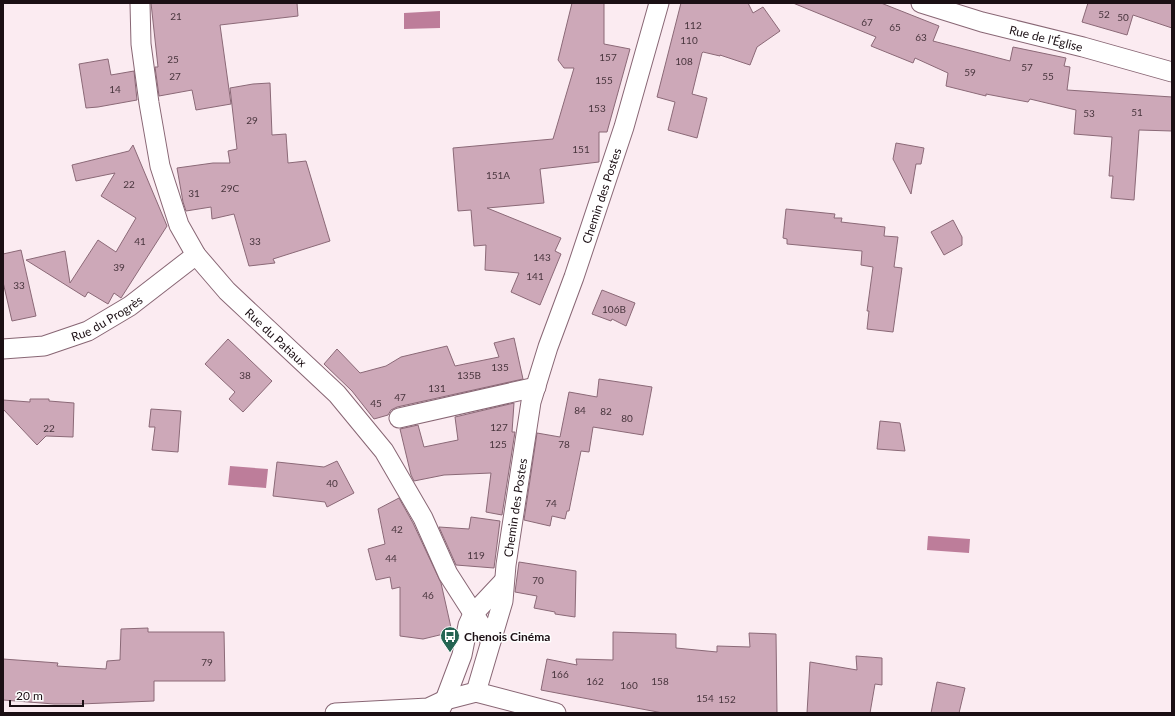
<svg xmlns="http://www.w3.org/2000/svg" width="1175" height="716" viewBox="0 0 1175 716" font-family="Lato,sans-serif">
<style>
.water{fill:#bd7d9a}
.building{fill:#cda8b8;stroke:#8b6977}
.lines{fill:none;stroke-linecap:round;stroke-linejoin:round}
.minor-casing{stroke:#886674;stroke-width:21}
.minor{stroke:#fff;stroke-width:19}
.labels{text-anchor:middle;dominant-baseline:central;stroke-width:3;stroke-linejoin:round;paint-order:stroke}
.number-label{font-size:10px;fill:#48353d}
.street-label{font-size:12px;fill:#1b0f14;stroke:#fdfdfd}
.poi-label{font-size:12px;font-weight:bold;fill:#1b0f14;stroke:#fdfdfd;text-anchor:start}
</style>
<rect width="100%" height="100%" fill="#fbebf1"/>
<path class="water" d="M440 11V28L404 29V13Z
M230 466 268 469 266 488 228 485Z
M928 536 970 539 969 553 927 550Z"/>
<path class="building" d="M151 3H297L298 16 220 25 231 104 196 110 192 90 159 96 155 67H158Z
M572 3H604V44L630 49 607 132H599V162L540 169 544 203 487 208 561 238 555 251 561 254 540 305 511 292 519 273 485 270 486 245 474 246 471 210 458 211 453 148 553 139 574 68H564L558 60Z
M681 3H748L753 13 763 7 780 31 757 47 750 65 720 55V56L703 52 702 53 692 94 707 98 697 138 668 130 675 102 657 97Z
M793 3H881L939 26 933 41 1010 61 1013 47 1066 58 1064 66 1070 67 1067 90 1172 97V131L1139 130 1134 200 1111 198 1113 176H1109L1112 137 1074 134 1076 110 1030 99 1028 102 986 94V96L946 86 948 73 915 58 913 63 871 46 876 37Z
M1088 3H1172V28L1133 15 1127 35 1082 22Z
M108 59 111 75 134 71 137 100 98 107 86 108 79 64Z
M270 83 272 135 286 134 288 163 306 161 330 241 273 259 275 263 249 266 234 214 212 219 211 207 186 211 183 202 177 168 213 163H230L228 151 237 149 230 88 253 84Z
M896 143 924 148 921 164H916L911 194 893 159Z
M133 145 167 226 121 298 114 293 108 304 88 292 85 297 26 260 65 251 70 283 98 240 116 252 136 218 101 196 115 173 76 181 72 165 129 151Z
M786 209 835 214 834 218H842L841 222 885 227 884 236 898 237 894 267 902 268 893 332 867 329 869 311H867L873 267 861 265 862 251 787 244V239L783 238Z
M953 220 962 237V245L944 255 931 232Z
M21 250 36 316 12 321 3 282V254Z
M602 290 635 303 626 326 612 319 611 321 592 314Z
M514 338 523 379 397 407 391 410 388 415 374 419 352 391 324 364 337 349 360 373 386 366 401 357 447 346 455 366 499 357 494 343Z
M228 339 272 381 243 412 229 399 235 392 205 364Z
M599 379 652 387 643 435 593 427 589 452 581 451 569 511H567L565 519 552 516 550 526 524 520 537 433 560 437 569 392 597 397Z
M30 399H49V401L74 403 73 437 46 436 37 445 3 409V400L30 402Z
M514 403 512 432H515L502 515 486 512 491 473 444 475 414 481 411 475 400 429 418 425 424 447 458 440 455 417Z
M151 409 181 411 178 452 152 450 155 427H149Z
M880 421 900 423 905 451 877 449Z
M337 461 354 493 327 507 325 502 273 496 277 462 324 467Z
M399 498 413 523 441 583 452 632 423 639 400 636V587L392 589 390 577 376 580 368 549 385 544 378 509Z
M471 517 500 521 494 568 456 565 439 527 469 529Z
M519 562 576 571 575 617 555 614V612L534 608 537 596 515 592Z
M148 628V632H224L225 681H154V701L80 704H54L3 700V659L58 663 57 666 106 669 107 661 120 660 121 629Z
M613 632 676 634V648L717 652V646L750 647 749 633 776 634 777 713H663L541 690 547 659 577 665 576 659 613 660Z
M856 656 882 658V685L875 684 870 713H807L810 662 857 670Z
M937 682 965 688 959 713H931Z"/>
<g class="lines">
<g class="minor-casing">
<g id="minor">
<path id="s1" d="M140 3 141 44 149 103 160 166 179 225 196 255 227 291 337 394 384 451 423 518 448 574 491 641"/>
<path id="s2" d="M921 3 982 22 1083 47 1172 72"/>
<path id="s3" d="M3 349 44 346 88 331 130 306 196 255"/>
<path d="M399 418 536 387"/>
<path id="s4" d="M476 692 503 601 506 565 531 402 548 347 574 277 624 127 659 3"/>
<path d="M441 708 445 700 462 655 468 625 473 614 504 581"/>
<path d="M335 713 428 708 445 700 476 692 556 713"/>
</g>
</g>
<use href="#minor" class="minor"/>
</g>
<defs>
<g id="bus-pin" transform="scale(1)"><path d="M0 17L-7.5 6A9.5 9.5 0 1 1 7.5 6Z" fill="#246452" stroke="#fdfdfd"/><path d="M-5-6H5V4H4V6H2V4H-2V6H-4V4H-5ZM-3.5-4V0h7V-4ZM-3.5 1.2v1.5H-2V1.2ZM2 1.2v1.5H3.5V1.2Z" fill="#fff"/></g>
</defs>
<g fill-rule="evenodd">
<use href="#bus-pin" x="450" y="636"/>
</g>
<g class="labels">
<g class="number-label">
<text x="1104" y="14">52</text>
<text x="176" y="16">21</text>
<text x="1123" y="17">50</text>
<text x="867" y="22">67</text>
<text x="693" y="25">112</text>
<text x="895" y="27">65</text>
<text x="921" y="37">63</text>
<text x="689" y="40">110</text>
<text x="608" y="57">157</text>
<text x="173" y="59">25</text>
<text x="684" y="61">108</text>
<text x="1027" y="67">57</text>
<text x="970" y="72">59</text>
<text x="175" y="76">27</text>
<text x="1048" y="76">55</text>
<text x="604" y="80">155</text>
<text x="115" y="89">14</text>
<text x="597" y="108">153</text>
<text x="1137" y="112">51</text>
<text x="1089" y="113">53</text>
<text x="252" y="120">29</text>
<text x="581" y="149">151</text>
<text x="498" y="175">151A</text>
<text x="129" y="184">22</text>
<text x="230" y="188">29C</text>
<text x="194" y="193">31</text>
<text x="140" y="241">41</text>
<text x="255" y="241">33</text>
<text x="542" y="257">143</text>
<text x="119" y="267">39</text>
<text x="535" y="276">141</text>
<text x="19" y="285">33</text>
<text x="614" y="309">106B</text>
<text x="500" y="367">135</text>
<text x="245" y="375">38</text>
<text x="469" y="375">135B</text>
<text x="437" y="388">131</text>
<text x="400" y="397">47</text>
<text x="376" y="403">45</text>
<text x="580" y="410">84</text>
<text x="606" y="411">82</text>
<text x="627" y="418">80</text>
<text x="499" y="427">127</text>
<text x="49" y="428">22</text>
<text x="498" y="444">125</text>
<text x="564" y="444">78</text>
<text x="332" y="483">40</text>
<text x="551" y="503">74</text>
<text x="397" y="529">42</text>
<text x="476" y="555">119</text>
<text x="391" y="558">44</text>
<text x="538" y="580">70</text>
<text x="428" y="595">46</text>
<text x="207" y="662">79</text>
<text x="560" y="674">166</text>
<text x="595" y="681">162</text>
<text x="660" y="681">158</text>
<text x="629" y="685">160</text>
<text x="705" y="698">154</text>
<text x="727" y="699">152</text>
</g>
<g class="street-label">
<text stroke="none"><textPath href="#s2" startOffset="130">Rue de l'Église</textPath></text>
<text stroke="none"><textPath href="#s4" startOffset="514">Chemin des Postes</textPath></text>
<text stroke="none"><textPath href="#s3" startOffset="110">Rue du Progrès</textPath></text>
<text stroke="none"><textPath href="#s1" startOffset="376">Rue du Patiaux</textPath></text>
<text stroke="none"><textPath href="#s4" startOffset="189">Chemin des Postes</textPath></text>
</g>
<g class="poi-label">
<text x="464" y="636">Chenois Cinéma</text>
</g>
</g>
<rect width="1175" height="716" fill="none" stroke="#1b0f14" stroke-width="8"/>
<path d="M10 700v6h73v-6" fill="none" stroke="#1b0f14" stroke-width="2"/>
<text x="16" y="700" font-size="12" fill="#1b0f14" stroke="#fdfdfd" stroke-width="3" paint-order="stroke">20 m</text>
</svg>
